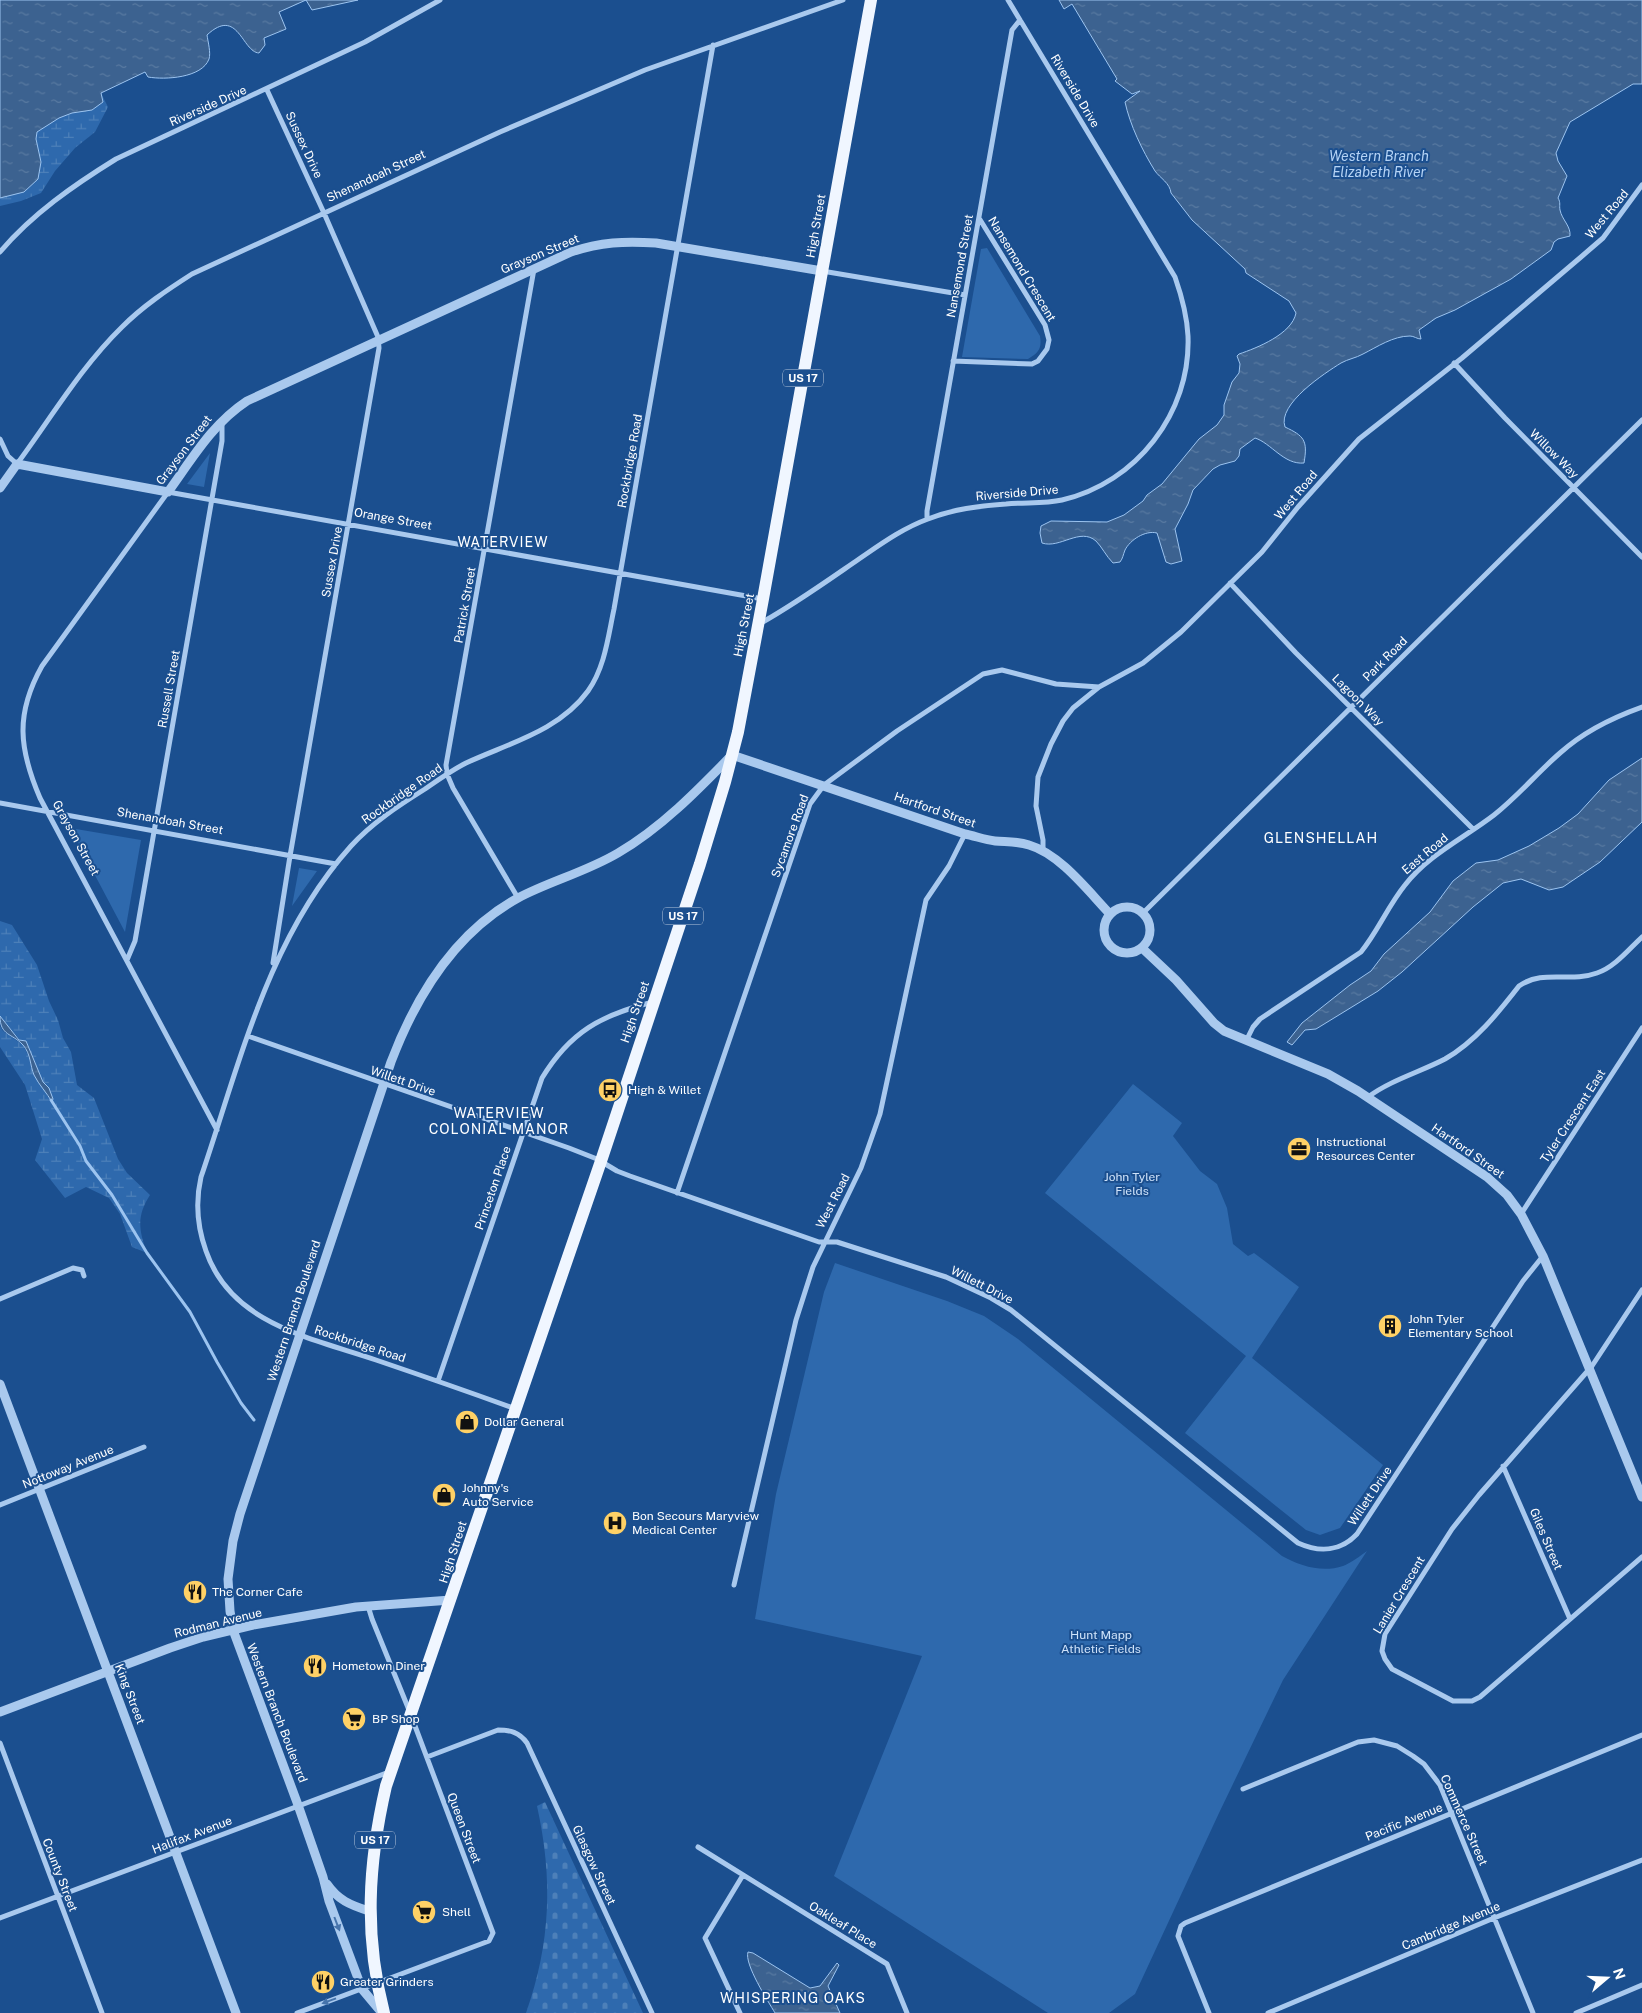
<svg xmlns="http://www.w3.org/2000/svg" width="1642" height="2013" viewBox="0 0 1642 2013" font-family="'Public Sans',sans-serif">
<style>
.wetland{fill:url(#wetland-marsh)}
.cemetery{fill:url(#cemetery-stones)}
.park{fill:#2e69ad}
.water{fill:url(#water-ripples);stroke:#9cc4f0}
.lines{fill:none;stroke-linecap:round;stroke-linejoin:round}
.stream{stroke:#9cc4f0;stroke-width:3}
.minor{stroke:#a9c9ee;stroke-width:5}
.tertiary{stroke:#a9c9ee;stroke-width:9}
.primary{stroke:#f0f6ff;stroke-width:12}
.oneway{fill:#4674ac}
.labels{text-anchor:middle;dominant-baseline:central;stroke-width:4;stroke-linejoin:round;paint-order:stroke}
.shield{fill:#1b4f8f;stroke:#bbcadd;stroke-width:1}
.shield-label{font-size:11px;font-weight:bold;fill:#fff}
.street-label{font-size:12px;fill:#fff;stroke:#1b4f8f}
.poi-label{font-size:12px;fill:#fff;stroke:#1b4f8f;text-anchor:start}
.park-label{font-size:12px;fill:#cfe3fa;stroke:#1b4f8f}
.water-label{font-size:14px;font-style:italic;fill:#b5d3f5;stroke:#1b4f8f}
.neighbourhood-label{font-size:14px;letter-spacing:1px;fill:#fff;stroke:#1b4f8f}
</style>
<defs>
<pattern id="wetland-marsh" width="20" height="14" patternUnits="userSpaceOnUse" patternTransform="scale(1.25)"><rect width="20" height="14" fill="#2e69ad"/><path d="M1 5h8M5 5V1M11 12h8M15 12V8" fill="none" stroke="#4d80b9"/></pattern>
<pattern id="cemetery-stones" width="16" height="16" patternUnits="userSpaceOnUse" patternTransform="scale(1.25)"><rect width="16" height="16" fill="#2e69ad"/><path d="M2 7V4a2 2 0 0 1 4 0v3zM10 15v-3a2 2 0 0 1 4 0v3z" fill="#4d80b9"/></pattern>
<pattern id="water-ripples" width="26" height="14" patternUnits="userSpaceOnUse" patternTransform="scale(1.25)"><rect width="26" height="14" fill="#3c6290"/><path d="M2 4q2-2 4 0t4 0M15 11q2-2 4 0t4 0" fill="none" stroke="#597aa1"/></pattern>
</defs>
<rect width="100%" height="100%" fill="#1b4f8f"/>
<path class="wetland" d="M101 93 108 107 95 132 75 148 55 171 41 193 21 201 0 206V160L14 144Z
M0 921 12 925 37 965 49 1001 58 1020 63 1038 71 1052 77 1085 94 1098 118 1159 127 1173 150 1195C136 1217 139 1230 147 1253L132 1247 120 1214 109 1198 86 1187 65 1198 35 1160 42 1139 25 1085 0 1047V1026L3 1031 23 1045 28 1055 34 1075 51 1101 49 1088 43 1082 26 1041 20 1040 0 1016Z"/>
<path class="cemetery" d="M545 1802 643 2013H526C551 1943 553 1878 537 1806Z"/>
<path class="park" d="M987 248 1040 336C1042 348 1039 353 1028 359L962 357 981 249Z
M210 453 204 487 187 484Z
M70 828 141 840 125 932Z
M299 868 317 871 292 906Z
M1133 1084 1182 1123 1173 1136 1200 1171 1217 1184 1227 1208 1233 1244 1248 1256 1254 1253 1299 1287 1252 1358 1383 1465 1340 1528 1320 1535 1306 1530 1185 1433 1246 1356 1045 1193Z
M835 1263 947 1301 984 1316 1018 1339 1282 1556C1300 1566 1322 1573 1343 1566 1351 1563 1360 1556 1367 1551L1283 1680 1219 1813 1135 1994 1109 2013H1048L834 1876 922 1656 755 1619 776 1494 824 1292Z"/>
<path class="water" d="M0 0H358L312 10 306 0 279 12 286 29 264 38 265 45 259 53C242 52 238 6 207 35 208 42 211 53 209 59 202 78 165 80 148 77L145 72 101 93 103 102 92 110 72 113 59 118 37 132 36 139 41 162 38 179 24 192 0 198Z
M1059 0H1642V84H1633L1570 122 1556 153 1558 161 1567 176 1558 198C1561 203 1559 205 1560 210 1562 220 1571 226 1570 236L1558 239 1554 242 1551 250 1511 279 1455 310 1436 318 1419 330 1421 339C1417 339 1414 336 1410 336 1393 336 1377 347 1363 354 1356 358 1348 359 1341 363 1325 373 1277 404 1285 427 1304 436 1308 440 1304 463 1284 465 1271 443 1255 438L1240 449 1239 456 1235 461 1220 465 1213 469 1193 490 1188 504 1175 529 1182 561 1171 564 1166 562 1157 533C1145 530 1130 540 1125 550 1123 555 1123 558 1120 562L1113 563C1106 556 1102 547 1096 541 1080 527 1060 549 1042 543L1040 533 1041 526 1051 521 1107 522 1124 515 1143 501 1147 495 1162 484 1199 439 1217 425 1224 415V405L1232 382 1239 373 1240 364 1237 356 1239 354C1257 348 1292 334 1296 313L1289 301 1246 273 1245 269 1192 220 1171 193C1170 183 1160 178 1155 171 1142 150 1130 125 1125 102L1140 91 1132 94 1115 81 1117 79 1072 4 1064 9Z
M1642 758V822L1600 862 1563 887 1549 890 1521 879 1503 883 1473 907 1402 972 1378 991 1316 1029 1305 1030 1292 1045 1287 1042 1302 1023 1350 985 1371 971 1384 954 1430 912 1453 881 1476 863 1498 860 1529 846 1559 828 1578 814 1609 780Z
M0 1016 19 1040 26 1041 43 1082 49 1088 53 1099 52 1102C47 1093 39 1085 34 1075 30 1066 31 1054 23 1045 12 1033 0 1036 0 1016Z
M748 1952 753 1953 810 1988 820 1986 837 1963 839 1965 828 1986 840 2013H775C768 2001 744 1964 748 1952Z"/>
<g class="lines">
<path class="stream" d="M51 1100 80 1146 86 1161 112 1195 147 1253 190 1312 217 1362 241 1403 254 1420"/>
<path class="minor" d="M267 90 324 213 378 337 379 348 290 856 273 963
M0 252C32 214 74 185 116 159L365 42 440 0
M822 271 965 295
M953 361 1032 364 1038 361 1047 349 1049 340 1045 325 979 218
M1454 363 1505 418 1642 557
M0 439 8 456 17 464C51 418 81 367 122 327 143 306 167 290 192 274L500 132 645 70 843 0
M927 519V511L1012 30 1020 20
M1230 583 1296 653 1473 829
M761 623C795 604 827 581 859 559 881 544 903 528 928 519 953 509 979 506 1006 504 1025 502 1044 504 1062 500 1136 483 1191 413 1188 336 1187 315 1182 297 1175 277L1008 0
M0 803 336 864
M1043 851V840L1036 806 1038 777 1051 744 1063 721 1073 708 1099 687 1143 663 1181 632 1262 552 1298 507 1359 439 1462 358 1581 257 1603 238 1642 185
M518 898 453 788 447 774 446 765 534 269
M1143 913 1642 420
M127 960 135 941 222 441V422
M248 1036 569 1148 597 1159 617 1171 630 1176 819 1242H837L946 1277 991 1298 1011 1310 1298 1543C1320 1553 1341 1551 1357 1534L1523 1281 1543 1256
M1246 1041 1253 1027 1260 1019 1361 952C1378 931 1388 906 1405 885 1428 855 1464 838 1494 815 1518 796 1537 773 1560 753 1582 733 1614 717 1642 707
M1368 1097C1391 1080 1420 1072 1445 1059 1475 1042 1498 1013 1519 986 1543 969 1570 983 1597 973 1615 967 1629 949 1642 937
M217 1130 40 798C19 749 15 714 42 666L168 492 763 599
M677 1193 810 804 824 785 897 731 983 674 1002 670 1056 684 1099 687
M1521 1214 1642 1028
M1642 1290 1592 1366 1479 1495 1452 1529 1385 1634 1382 1651 1385 1659 1392 1669 1453 1701H1472L1480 1697 1642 1557
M0 1299 73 1268 82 1270 84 1276
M438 1381 542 1078C570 1032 601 1015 653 1002
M516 1409C469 1392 423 1376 376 1360 311 1338 231 1324 206 1251 197 1226 195 1203 201 1177 240 1063 268 938 351 846 372 823 398 806 425 789 438 780 452 770 466 763 509 743 559 731 588 691 605 667 608 637 614 609L713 45
M1503 1466 1570 1619
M0 1505 144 1447
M734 1585 796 1320 813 1267 861 1168 880 1114 926 900 949 866 965 834
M368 1606 372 1619 409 1710
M0 1743 102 2013
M427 1757 498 1730C510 1730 519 1732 527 1743L652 2013
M1243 1789 1358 1742 1374 1740 1397 1746 1413 1756 1424 1764 1440 1785 1533 2013
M698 1847 887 1964 907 2013
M0 1918 389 1772
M297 2013 489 1941 493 1933 412 1718
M740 2013 705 1938 743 1875
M1209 2013 1178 1936 1181 1926 1185 1923 1642 1735
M1268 2013 1494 1918 1642 1860
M1576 2013 1642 1985"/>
<path class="tertiary" d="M0 488 17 464 168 492C192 459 212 424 247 401L571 252C601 242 624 241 656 243L822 271
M1104 930a23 23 0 1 1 46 0a23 23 0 1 1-46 0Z
M1142 948 1176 980 1214 1023 1224 1031 1328 1074 1358 1091 1487 1177 1507 1195 1521 1214 1543 1256 1642 1497
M0 1384 236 2013
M0 1712 170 1648 203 1637 253 1625 356 1607 451 1600
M327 1884C338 1900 350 1905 369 1911
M382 2013 362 1989 329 1901 323 1877 298 1805 233 1630 230 1611 228 1579 233 1541 240 1514 391 1062C416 996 454 933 518 898 550 881 586 872 618 853 661 828 698 790 732 755L965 834C975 836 985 840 995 841 1006 842 1017 841 1029 845 1060 854 1088 891 1110 914"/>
<path class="primary" d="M384 2013C364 1935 368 1864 386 1786L601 1161 700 864 725 782 738 732 763 599 871 0"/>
</g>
<defs><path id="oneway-solid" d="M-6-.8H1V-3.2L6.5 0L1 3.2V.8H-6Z" transform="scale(1.25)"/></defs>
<g class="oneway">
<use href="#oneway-solid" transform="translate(337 1924) rotate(69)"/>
<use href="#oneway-solid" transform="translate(329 2001) rotate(160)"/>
</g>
<defs>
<g id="bus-disc" transform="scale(1.25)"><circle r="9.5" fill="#ffd166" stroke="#1b4f8f"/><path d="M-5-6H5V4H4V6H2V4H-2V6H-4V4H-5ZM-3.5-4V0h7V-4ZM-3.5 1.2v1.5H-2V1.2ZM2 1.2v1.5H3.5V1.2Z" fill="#111"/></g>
<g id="office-disc" transform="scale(1.25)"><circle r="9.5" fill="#ffd166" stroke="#1b4f8f"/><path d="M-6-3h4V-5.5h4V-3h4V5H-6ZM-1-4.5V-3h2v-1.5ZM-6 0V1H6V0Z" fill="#111"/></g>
<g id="building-disc" transform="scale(1.25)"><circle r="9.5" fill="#ffd166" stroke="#1b4f8f"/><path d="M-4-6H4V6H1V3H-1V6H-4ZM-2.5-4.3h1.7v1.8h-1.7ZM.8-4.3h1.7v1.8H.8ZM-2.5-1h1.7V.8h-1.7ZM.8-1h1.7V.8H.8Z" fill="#111"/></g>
<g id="shop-disc" transform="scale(1.25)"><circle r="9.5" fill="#ffd166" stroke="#1b4f8f"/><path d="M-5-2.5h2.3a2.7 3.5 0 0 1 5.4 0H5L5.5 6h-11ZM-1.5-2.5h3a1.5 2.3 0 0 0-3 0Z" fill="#111"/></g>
<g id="hospital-disc" transform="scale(1.25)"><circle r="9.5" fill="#ffd166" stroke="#1b4f8f"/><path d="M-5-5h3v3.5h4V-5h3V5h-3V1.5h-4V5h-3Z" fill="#111"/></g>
<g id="restaurant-disc" transform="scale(1.25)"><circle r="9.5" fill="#ffd166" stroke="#1b4f8f"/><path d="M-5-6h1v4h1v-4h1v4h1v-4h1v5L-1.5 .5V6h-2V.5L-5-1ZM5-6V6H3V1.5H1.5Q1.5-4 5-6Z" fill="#111"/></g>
<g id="supermarket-disc" transform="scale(1.25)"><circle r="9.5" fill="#ffd166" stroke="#1b4f8f"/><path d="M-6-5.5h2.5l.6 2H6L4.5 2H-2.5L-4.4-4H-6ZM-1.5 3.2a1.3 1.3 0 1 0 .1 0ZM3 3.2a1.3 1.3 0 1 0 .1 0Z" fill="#111"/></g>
</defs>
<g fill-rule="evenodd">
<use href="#bus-disc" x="610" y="1090"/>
<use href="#office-disc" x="1299" y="1149"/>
<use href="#building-disc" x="1390" y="1326"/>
<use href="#shop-disc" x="467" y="1422"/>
<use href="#shop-disc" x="444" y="1495"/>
<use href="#hospital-disc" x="615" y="1523"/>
<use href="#restaurant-disc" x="195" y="1592"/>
<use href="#restaurant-disc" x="315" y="1666"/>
<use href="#supermarket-disc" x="354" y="1719"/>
<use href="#supermarket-disc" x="424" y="1912"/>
<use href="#restaurant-disc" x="323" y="1982"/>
</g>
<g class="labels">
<g class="shield">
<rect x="783" y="369.5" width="40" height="17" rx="4"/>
<rect x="663" y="907.5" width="40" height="17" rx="4"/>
<rect x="355" y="1831.5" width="40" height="17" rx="4"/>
</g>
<g class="shield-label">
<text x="803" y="378">US 17</text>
<text x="683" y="916">US 17</text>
<text x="375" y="1840">US 17</text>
</g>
<g class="street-label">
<text transform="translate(1075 91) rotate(59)">Riverside Drive</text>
<text transform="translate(208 106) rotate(-24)">Riverside Drive</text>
<text transform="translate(304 145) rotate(65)">Sussex Drive</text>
<text transform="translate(376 176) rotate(-25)">Shenandoah Street</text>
<text transform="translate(1607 214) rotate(-50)">West Road</text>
<text transform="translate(816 226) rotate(-80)">High Street</text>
<text transform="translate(540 254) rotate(-23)">Grayson Street</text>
<text transform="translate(960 266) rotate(-80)">Nansemond Street</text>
<text transform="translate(1022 269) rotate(59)">Nansemond Crescent</text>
<text transform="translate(184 450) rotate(-53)">Grayson Street</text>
<text transform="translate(1554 454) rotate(45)">Willow Way</text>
<text transform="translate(630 461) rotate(-80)">Rockbridge Road</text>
<text transform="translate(1017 493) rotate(-5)">Riverside Drive</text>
<text transform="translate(1296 495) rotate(-50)">West Road</text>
<text transform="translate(393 519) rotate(10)">Orange Street</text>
<text transform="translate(332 562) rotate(-80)">Sussex Drive</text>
<text transform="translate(465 605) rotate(-80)">Patrick Street</text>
<text transform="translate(744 625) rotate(-79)">High Street</text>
<text transform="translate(1385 659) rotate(-45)">Park Road</text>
<text transform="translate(169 689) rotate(-80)">Russell Street</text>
<text transform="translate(1358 700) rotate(45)">Lagoon Way</text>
<text transform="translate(402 794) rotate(-35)">Rockbridge Road</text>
<text transform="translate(935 810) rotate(19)">Hartford Street</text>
<text transform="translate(170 821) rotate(10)">Shenandoah Street</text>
<text transform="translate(790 836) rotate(-70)">Sycamore Road</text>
<text transform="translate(76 838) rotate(61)">Grayson Street</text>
<text transform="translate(1425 854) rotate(-40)">East Road</text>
<text transform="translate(635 1012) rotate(-71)">High Street</text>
<text transform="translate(403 1081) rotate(19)">Willett Drive</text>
<text transform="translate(1573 1116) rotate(-57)">Tyler Crescent East</text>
<text transform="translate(1468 1151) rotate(35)">Hartford Street</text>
<text transform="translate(493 1188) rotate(-71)">Princeton Place</text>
<text transform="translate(833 1201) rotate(-63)">West Road</text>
<text transform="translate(982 1285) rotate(27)">Willett Drive</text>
<text transform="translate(294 1311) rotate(-72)">Western Branch Boulevard</text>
<text transform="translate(360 1344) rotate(18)">Rockbridge Road</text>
<text transform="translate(68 1467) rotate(-22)">Nottoway Avenue</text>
<text transform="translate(1370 1496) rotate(-56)">Willett Drive</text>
<text transform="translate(1546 1539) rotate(67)">Giles Street</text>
<text transform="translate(453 1552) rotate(-72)">High Street</text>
<text transform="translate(1399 1595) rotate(-59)">Lanier Crescent</text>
<text transform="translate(218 1623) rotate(-14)">Rodman Avenue</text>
<text transform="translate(130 1694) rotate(69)">King Street</text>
<text transform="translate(277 1713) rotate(69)">Western Branch Boulevard</text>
<text transform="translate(1464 1820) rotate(66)">Commerce Street</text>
<text transform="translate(1404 1822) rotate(-22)">Pacific Avenue</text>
<text transform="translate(464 1828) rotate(69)">Queen Street</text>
<text transform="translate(192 1835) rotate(-21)">Halifax Avenue</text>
<text transform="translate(594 1865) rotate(65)">Glasgow Street</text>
<text transform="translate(60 1875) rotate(69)">County Street</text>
<text transform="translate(843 1925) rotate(32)">Oakleaf Place</text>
<text transform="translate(1451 1926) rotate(-23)">Cambridge Avenue</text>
</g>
<g class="poi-label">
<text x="628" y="1090">High &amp; Willet</text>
<text x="1316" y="1142">Instructional<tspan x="1316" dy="14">Resources Center</tspan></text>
<text x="1408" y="1319">John Tyler<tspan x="1408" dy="14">Elementary School</tspan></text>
<text x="484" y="1422">Dollar General</text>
<text x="462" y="1488">Johnny's<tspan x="462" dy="14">Auto Service</tspan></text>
<text x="632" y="1516">Bon Secours Maryview<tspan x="632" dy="14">Medical Center</tspan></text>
<text x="212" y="1592">The Corner Cafe</text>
<text x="332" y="1666">Hometown Diner</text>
<text x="372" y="1719">BP Shop</text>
<text x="442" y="1912">Shell</text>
<text x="340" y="1982">Greater Grinders</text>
</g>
<g class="park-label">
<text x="1132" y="1177">John Tyler<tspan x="1132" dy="14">Fields</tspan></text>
<text x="1101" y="1635">Hunt Mapp<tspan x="1101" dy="14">Athletic Fields</tspan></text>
</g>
<g class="water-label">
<text x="1379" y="156">Western Branch<tspan x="1379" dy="16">Elizabeth River</tspan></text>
</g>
<g class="neighbourhood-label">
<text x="503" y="542">WATERVIEW</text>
<text x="1321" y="838">GLENSHELLAH</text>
<text x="499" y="1113">WATERVIEW<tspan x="499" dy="16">COLONIAL MANOR</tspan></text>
<text x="793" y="1998">WHISPERING OAKS</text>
</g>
</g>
<g transform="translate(1607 1978) rotate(71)" stroke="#1b4f8f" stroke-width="4" paint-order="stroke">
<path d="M0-4L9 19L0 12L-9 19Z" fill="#ffffff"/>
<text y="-8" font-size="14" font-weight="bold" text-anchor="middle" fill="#ffffff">N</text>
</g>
</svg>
